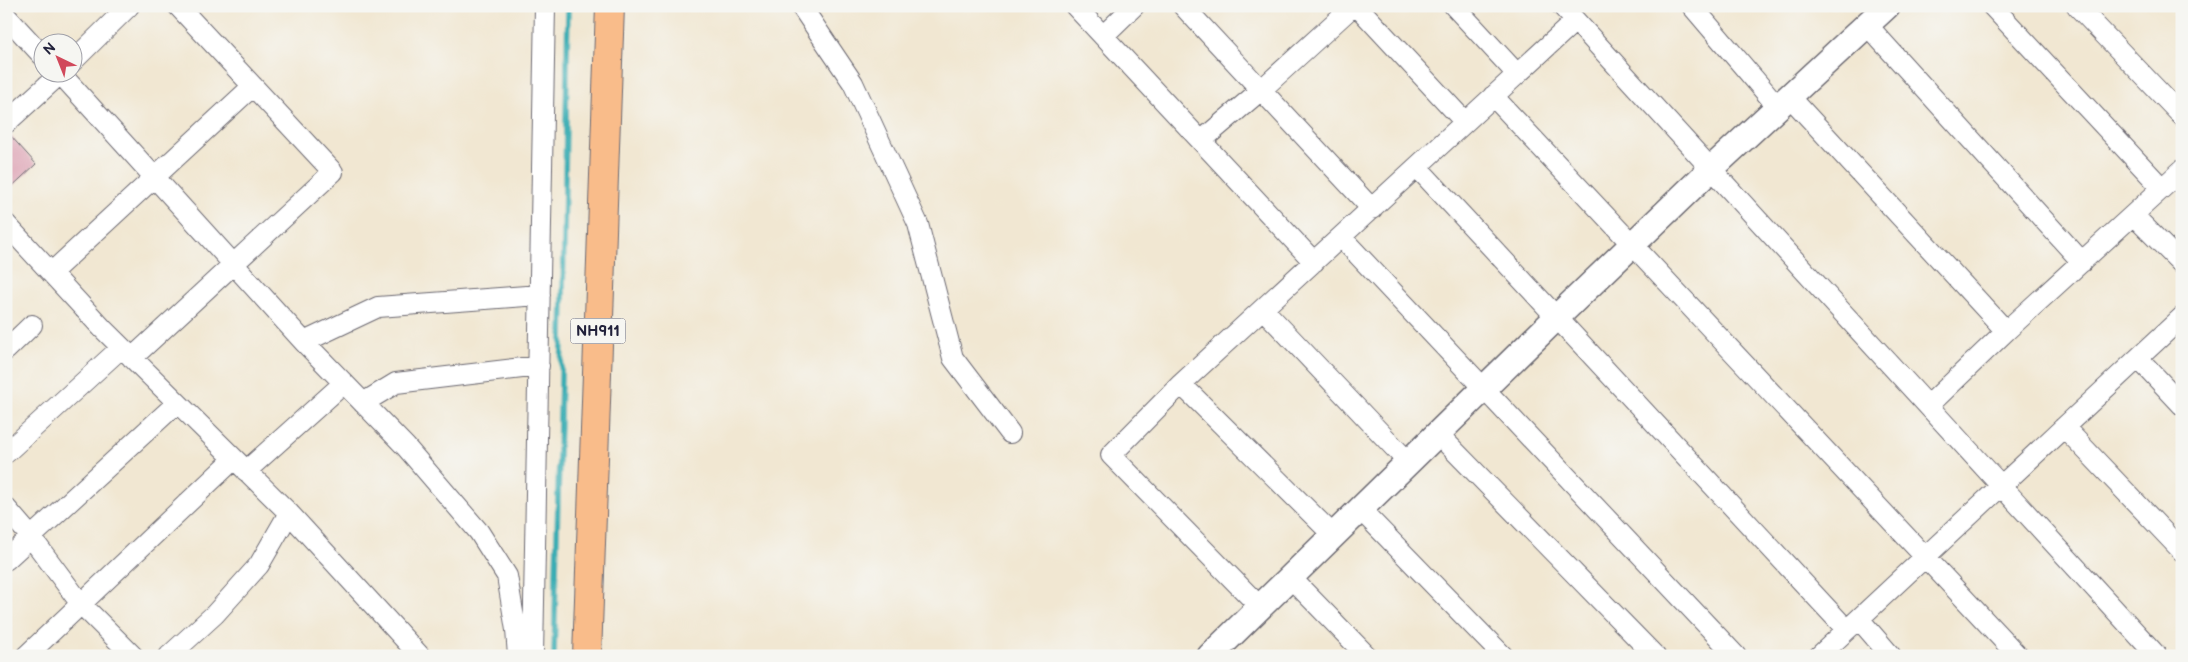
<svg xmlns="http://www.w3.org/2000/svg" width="2188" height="662" viewBox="0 0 2188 662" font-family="'Balsamiq Sans',sans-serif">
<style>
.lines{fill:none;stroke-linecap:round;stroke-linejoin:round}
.stream{stroke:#3badb4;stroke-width:5.5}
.building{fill:#dc9db0}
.minor-casing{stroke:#6a6770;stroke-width:22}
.tertiary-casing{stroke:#6a6770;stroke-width:28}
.trunk-casing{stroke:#6a6770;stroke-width:30}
.minor{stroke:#fff;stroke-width:20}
.tertiary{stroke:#fff;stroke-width:25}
.trunk{stroke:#f9bc8a;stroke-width:28}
.labels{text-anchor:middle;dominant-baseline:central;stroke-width:5;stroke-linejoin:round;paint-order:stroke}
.shield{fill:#f6f6f2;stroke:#626272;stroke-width:1}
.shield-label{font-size:15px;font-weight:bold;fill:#22223b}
</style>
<rect width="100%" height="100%" fill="#f6f6f2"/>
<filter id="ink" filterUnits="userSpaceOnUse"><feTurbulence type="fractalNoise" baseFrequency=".02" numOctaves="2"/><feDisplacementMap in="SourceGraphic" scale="10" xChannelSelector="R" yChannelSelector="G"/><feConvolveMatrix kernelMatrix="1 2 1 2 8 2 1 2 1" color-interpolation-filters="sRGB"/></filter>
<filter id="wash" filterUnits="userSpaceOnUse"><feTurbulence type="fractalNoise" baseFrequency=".0096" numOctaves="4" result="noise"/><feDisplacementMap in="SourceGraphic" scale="20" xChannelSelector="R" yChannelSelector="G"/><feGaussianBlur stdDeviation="1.12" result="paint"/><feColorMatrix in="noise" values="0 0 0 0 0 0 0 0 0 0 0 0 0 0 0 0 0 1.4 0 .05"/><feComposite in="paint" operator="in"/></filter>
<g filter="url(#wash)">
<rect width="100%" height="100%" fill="#f1e7d2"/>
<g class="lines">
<path class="stream" d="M554 656 563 299 568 6"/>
</g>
<g id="blocks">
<path class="building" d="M9 134 36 164 6 192V135Z"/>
</g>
</g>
<g filter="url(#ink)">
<use href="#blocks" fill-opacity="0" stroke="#6a6770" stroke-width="1"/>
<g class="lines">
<g class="minor-casing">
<path id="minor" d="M801 6 853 83 918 224 953 358 1010 433
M1075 6 1314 262
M1183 6 1372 209
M1357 6 1465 122
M1454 6 1517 74
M1562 6 2157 656
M1692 6 1778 107
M1992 6 2162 188
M2077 6 2182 116
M6 16 42 55
M1867 25 2082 262
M1103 36 1134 6
M72 62 129 6
M59 72 304 342 406 447 479 532 507 576 516 630 518 656
M1493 96 2018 656
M1790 97 2006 331
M6 123 62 72
M1201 141 1261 90 1353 6
M1417 167 1847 630
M2133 215 2182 264
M6 224 103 329 289 513 420 656
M1341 237 1736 656
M51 273 253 86
M1263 309 1408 462
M304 342 378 307 540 295
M6 350 32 325
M132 358 333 172 178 6
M2138 358 2182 405
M1181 384 1333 535
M363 403 396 383 539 366
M1929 405 2006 331 2182 170
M2064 427 2182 551
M1437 433 1655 656
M6 453 121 348
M246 471 344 383
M6 508 31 537 81 604 133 656
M1360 509 1503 656
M6 560 177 403
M1290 577 1367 656
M1260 607 1111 455 1181 384 1575 21
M1859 619 1891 656
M26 656 234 459
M169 656 215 614 259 565 289 513
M533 656 545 6
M1819 656 2182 317"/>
</g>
<g class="tertiary-casing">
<path id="tertiary" d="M1210 656 1556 318 1711 169 1887 6"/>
</g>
<g class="trunk-casing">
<path id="trunk" d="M587 656 610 6"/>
</g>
<use href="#minor" class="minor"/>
<use href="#tertiary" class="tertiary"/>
<use href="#trunk" class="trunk"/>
</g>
</g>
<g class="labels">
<rect class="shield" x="570.5" y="318.5" width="55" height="25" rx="4"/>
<g class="shield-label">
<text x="598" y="331">NH911</text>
</g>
</g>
<rect width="2188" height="662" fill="none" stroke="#f6f6f2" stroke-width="25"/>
<g transform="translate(58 58) rotate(317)"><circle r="24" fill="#f6f6f2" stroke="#a1a1a9"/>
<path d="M0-4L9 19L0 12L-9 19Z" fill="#d1495b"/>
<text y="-8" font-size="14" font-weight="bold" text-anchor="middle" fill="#22223b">N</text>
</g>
</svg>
